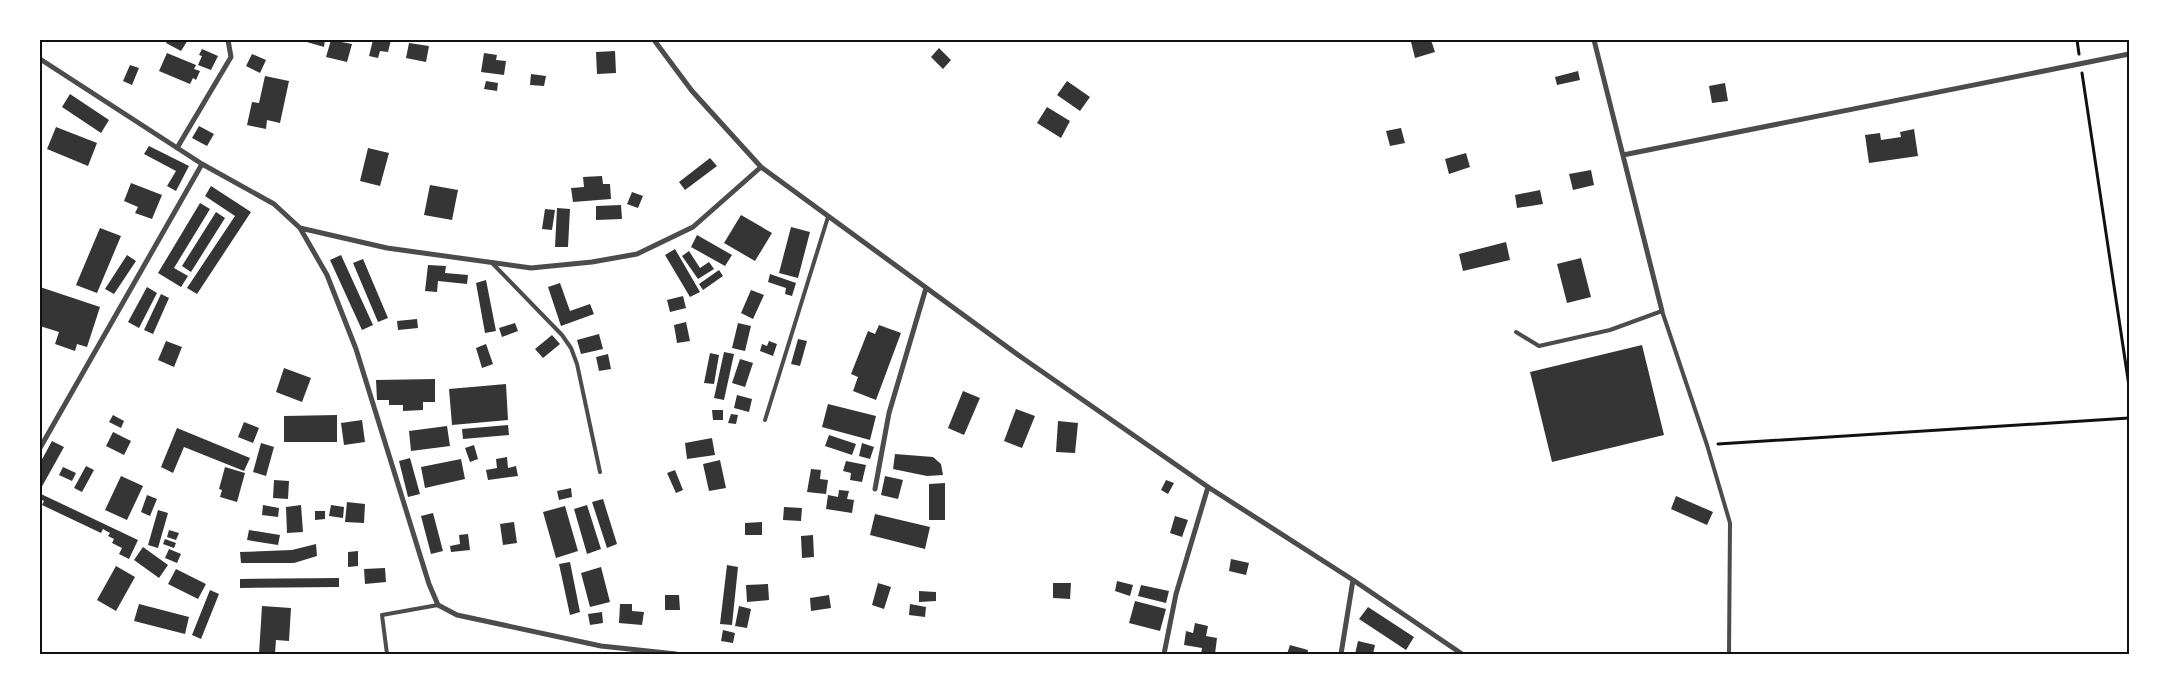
<svg xmlns="http://www.w3.org/2000/svg" width="2169" height="694" viewBox="0 0 2169 694" font-family="Inter,sans-serif">
<style>
.building{fill:#353535}
.lines{fill:none;stroke-linecap:round;stroke-linejoin:round}
.path{stroke:#111;stroke-width:3}
.service{stroke:#4c4c4c;stroke-width:4}
.minor{stroke:#4c4c4c;stroke-width:5}
.neatline{fill:none;stroke:#111;stroke-width:2}
</style>
<rect width="100%" height="100%" fill="#fff"/>
<path class="building" d="M167 40H188L181 51 166 43Z
M300 40H325L324 47Z
M331 40 352 44 347 62 326 57Z
M373 40H391L388 52 380 51 378 58 369 56Z
M1418 40H1431L1435 52 1415 58 1411 42Z
M409 43 429 46 426 62 406 58Z
M939 48 951 60 943 69 931 57Z
M202 49 218 56 211 70 198 65 202 56 199 55Z
M615 51 616 73 597 74 596 52Z
M167 53 196 65 194 69 200 71 196 80 193 78 190 84 159 71Z
M484 53 497 55 496 60 506 61 504 75 481 72Z
M252 54 266 60 260 73 246 66Z
M130 65 139 68 132 85 123 81Z
M1578 71 1580 80 1557 85 1555 77Z
M531 74 546 76 544 86 530 85Z
M265 76 289 81 280 123 267 120 266 129 247 125 252 102 259 103Z
M486 81 498 83 497 91 484 89Z
M1067 81 1090 97 1080 111 1057 95Z
M1725 83 1728 101 1712 103 1709 86Z
M70 94 109 120 101 133 62 107Z
M1047 107 1070 121 1061 138 1037 123Z
M199 126 214 134 207 146 192 138Z
M56 127 97 143 88 166 47 149Z
M1401 128 1405 143 1390 146 1386 131Z
M1914 129 1918 156 1869 163 1865 135 1880 133 1881 140 1901 137 1900 132Z
M149 146 189 166 176 191 167 186 176 171 144 154Z
M368 148 389 153 380 186 360 181Z
M1466 153 1470 167 1449 174 1445 159Z
M710 158 717 166 685 190 679 182Z
M1591 170 1594 185 1573 190 1569 174Z
M602 176 603 184H610L611 199 573 202 571 188 584 187 583 177Z
M131 183 162 195 152 219 135 213 138 207 124 201Z
M430 185 458 190 452 220 424 215Z
M211 186 251 212 197 294 187 288 235 216 205 196Z
M1540 190 1543 204 1517 208 1515 195Z
M632 192 643 196 638 208 627 204Z
M200 203 210 209 174 268 188 276 181 287 158 273Z
M621 205 622 219 596 220V206Z
M557 208 570 209 568 247H555Z
M545 209 555 210 552 230 542 229Z
M216 212 225 218 191 272 182 266Z
M741 215 772 233 755 261 724 243Z
M791 227 810 232 798 278 779 273Z
M100 228 121 236 97 293 76 285Z
M697 235 732 255 725 266 691 247Z
M1506 242 1510 260 1463 271 1459 254Z
M675 249 700 292 690 297 665 255Z
M689 251 700 268 709 262 714 269 698 279 682 256Z
M127 255 136 261 114 294 105 289Z
M341 255 373 325 362 330 330 260Z
M1581 258 1591 297 1567 303 1557 264Z
M363 259 388 318 378 322 353 263Z
M428 265 446 266 445 273 468 275 467 284 438 281 437 292 425 291Z
M719 270 723 276 703 290 699 284Z
M770 274 796 283 792 296 785 294 786 288 768 282Z
M486 280 496 331 485 333 476 283Z
M560 283 570 311 590 304 594 314 561 326 548 287Z
M40 287 100 307 87 347 77 344 75 351 55 344 59 332 40 326Z
M147 287 157 293 139 328 128 322Z
M751 290 764 295 753 319 741 313Z
M161 294 169 298 153 334 144 330Z
M683 296 686 308 670 312 667 300Z
M417 319 418 328 398 330 397 321Z
M686 322 690 341 677 343 674 325Z
M515 323 518 331 502 337 499 328Z
M738 323 751 326 745 351 732 348Z
M879 325 901 333 876 400 853 391 858 377 851 374 868 331 875 334Z
M599 334 603 349 581 354 577 340Z
M552 335 560 344 543 358 535 349Z
M798 339 807 341 800 366 791 364Z
M166 341 182 347 174 367 158 360Z
M769 341 777 344 773 356 760 351 762 344 767 346Z
M486 344 493 364 482 368 476 348Z
M1642 345 1664 435 1552 462 1530 372Z
M724 352 734 354 724 400 714 398Z
M710 353 719 355 714 384 704 383Z
M608 354 611 369 599 371 596 357Z
M740 359 753 363 745 387 732 383Z
M284 368 311 378 302 402 276 392Z
M435 379V402H423V410L403 411V405H389V400H377L376 380Z
M506 384 508 420 452 425 449 389Z
M963 391 980 398 964 435 948 428Z
M737 395 752 399 749 412 734 408Z
M828 404 876 416 870 440 822 427Z
M1016 409 1035 416 1022 448 1004 441Z
M712 410H723V420H713Z
M731 414 738 415 736 424 728 423Z
M113 415 124 421 121 428 109 422Z
M337 415V442H284V416Z
M362 420 365 442 344 445 341 423Z
M1058 421 1078 423 1075 453 1056 452Z
M244 422 259 428 253 443 238 437Z
M508 425 509 435 463 439 462 429Z
M447 426 450 446 411 451 409 431Z
M177 428 250 458 244 471 184 447 173 473 161 467Z
M113 432 131 441 124 455 106 446Z
M829 435 856 444 852 455 825 446Z
M712 438 715 455 687 459 685 443Z
M52 441 64 447 40 490V463Z
M261 443 274 447 266 476 253 472Z
M862 443 874 447 870 459 859 456Z
M474 445 478 459 470 462 465 448Z
M895 454 933 457 941 464 943 475 927 476 893 469Z
M507 457 508 468 516 466 518 476 488 480 486 470 497 468 496 459Z
M410 458 420 494 408 497 399 461Z
M461 459 465 479 425 488 421 467Z
M720 460 726 488 709 491 703 464Z
M846 461 866 465 862 482 850 480 851 473 843 471Z
M86 466 94 470 82 492 74 488Z
M63 467 76 473 72 481 59 475Z
M225 467 245 473 237 502 220 497 222 490 219 489Z
M811 469 821 470 820 479 828 480 826 494 807 492Z
M675 470 683 490 676 493 667 473Z
M121 476 143 486 127 520 105 510Z
M885 476 903 480 898 499 881 495Z
M274 480 289 481 288 499 273 498Z
M1166 480 1174 483 1168 494 1161 490Z
M945 483V520H929V484Z
M571 488 572 497 559 500 557 491Z
M839 490 849 491 847 499 854 500 852 513 826 509 828 495 838 497Z
M41 494 138 540 129 559 119 554 122 548 112 543 114 539 108 536 110 533 103 529 101 533 42 505 44 501 40 499Z
M147 495 157 499 150 516 141 512Z
M1676 496 1713 512 1707 525 1671 509Z
M603 499 617 544 607 548 592 502Z
M347 502 365 504 364 523 345 522Z
M263 505 279 508 278 517 262 515Z
M301 505 303 532 287 533 286 507Z
M331 505 344 507 343 518 329 516Z
M587 505 601 549 587 554 574 509Z
M565 506 578 551 556 558 543 512Z
M784 507 802 508 801 521 783 520Z
M158 510 168 513 158 548 148 545Z
M315 511H325V519L315 520Z
M433 513 443 551 431 554 421 516Z
M875 514 930 527 925 549 870 535Z
M1175 516 1188 520 1182 537 1170 533Z
M514 522 517 543 503 545 500 524Z
M762 522V535H745V523Z
M169 530 179 533 176 540 167 537Z
M249 530 280 535 278 545 247 540Z
M468 534 470 550 451 552 450 546 460 544 459 535Z
M813 535 814 557 802 558 801 536Z
M165 539 176 543 174 548 163 544Z
M316 544 317 556 294 563H241L240 552 292 550Z
M143 547 168 565 159 578 134 560Z
M169 549 181 554 177 563 165 558Z
M358 551V566L348 567V552Z
M1231 559 1249 563 1246 575 1229 571Z
M570 562 580 612 570 615 559 564Z
M727 565 738 567 732 625 720 624Z
M116 566 135 577 116 611 97 600Z
M601 567 610 602 590 607 581 573Z
M385 568 386 582 365 584 364 569Z
M176 569 206 584 198 599 168 584Z
M339 578V587L240 588V579Z
M1117 581 1133 585 1130 596 1115 591Z
M878 583 891 587 884 609 872 605Z
M1053 583H1071L1070 599 1053 598Z
M768 584 769 600 747 602 746 585Z
M1141 585 1169 591 1166 603 1138 596Z
M210 590 219 594 201 639 192 635Z
M919 591 936 592V601L919 602Z
M665 595H679L680 610H665Z
M829 595 831 608 811 611 810 598Z
M1135 601 1166 609 1160 631 1129 623Z
M139 604 189 617 185 634 134 621Z
M620 604H632V611L644 612 642 625 619 623Z
M910 604 926 607 925 617 909 615Z
M262 606 291 608 289 641 276 640 275 654H259Z
M739 606 751 609 747 628 735 626Z
M1368 607 1414 637 1406 650 1359 619Z
M602 612 603 623 590 625 588 614Z
M1195 623 1208 626 1206 636 1217 638 1215 654H1201L1202 648 1184 645 1186 631 1193 633Z
M723 630 735 633 733 643 721 641Z
M1358 641 1375 645 1373 654H1355Z
M1290 645 1308 650 1307 654H1287Z"/>
<g class="lines">
<path class="path" d="M2077 40 2079 54
M2082 73 2129 386
M1718 444 2129 418"/>
<path class="service" d="M493 264 562 335 571 348 577 364 600 472
M1516 332 1539 346 1610 330 1662 311 1707 445 1730 523 1729 654
M765 420 828 217
M387 654 382 615 438 605"/>
<path class="minor" d="M654 40 692 91 761 167 1021 357 1208 487 1353 580 1462 654
M1594 40 1662 311
M40 59 202 164 274 204 300 228 327 275 356 349 429 584 438 605 457 615 601 646 676 654
M177 148 231 57 228 40
M1623 155 2129 54
M300 228 387 248 531 268 592 262 637 254 693 227 761 167
M40 448 202 164
M875 489 889 413 926 288
M1164 654 1176 594 1208 487
M1341 654 1353 580"/>
</g>
<rect width="2169" height="694" fill="none" stroke="#ffffff" stroke-width="82"/>
<rect x="41" y="41" width="2087" height="612" class="neatline"/>
</svg>
